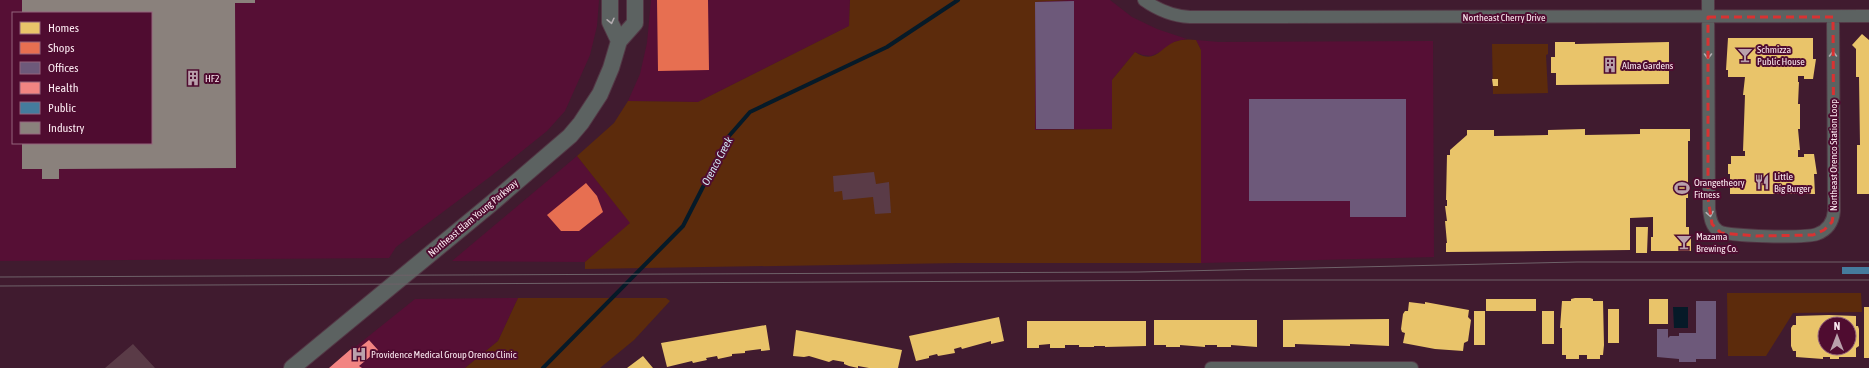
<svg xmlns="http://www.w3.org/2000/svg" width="1869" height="368" viewBox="0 0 1869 368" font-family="'Asap Condensed',sans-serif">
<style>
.built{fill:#560f35;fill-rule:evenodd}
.green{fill:#5c2b0c}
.water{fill:#061a28}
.homes{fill:#e9c46a;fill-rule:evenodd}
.shops{fill:#e76f51}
.offices{fill:#6d597a}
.health{fill:#f28482}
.public{fill:#457b9d}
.industry{fill:#8a817c}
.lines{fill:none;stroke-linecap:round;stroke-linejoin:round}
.stream{stroke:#061a28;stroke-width:4}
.building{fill:#5a3b47}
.minor-casing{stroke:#533745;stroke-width:14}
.tertiary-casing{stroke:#533745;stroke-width:18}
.minor{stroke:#5c6261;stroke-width:12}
.tertiary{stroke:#5c6261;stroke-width:16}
.tram{stroke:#6e6269;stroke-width:1}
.oneway{stroke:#b3acb0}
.marked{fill:none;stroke:#d83232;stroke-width:3;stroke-dasharray:8 5;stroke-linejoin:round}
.labels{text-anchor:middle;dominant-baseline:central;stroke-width:4;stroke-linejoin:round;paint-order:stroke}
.street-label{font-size:10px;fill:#fbe9f0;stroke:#4f0c30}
.poi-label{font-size:10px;fill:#fbe9f0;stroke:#4f0c30;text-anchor:start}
.water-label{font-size:11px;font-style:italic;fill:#d0e5f1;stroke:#4f0c30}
</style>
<rect width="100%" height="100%" fill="#401b2f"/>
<path class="built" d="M0 0H599L597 26 590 55 565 111 547 131 491 176 396 247 389 258 0 261ZM13 13H151V143H13Z
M651 0H850L849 26 698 102 628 101 640 74 647 43Z
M1068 0H1110L1132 17 1157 29 1187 39 1174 42 1165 50 1151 56 1143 55 1135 52 1112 80V129L1035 130V1Z
M1196 40 1219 42 1433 41 1434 257 1201 263V50Z
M577 156 631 223 585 262 452 261Z
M518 298 498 341 465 368H329L415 299Z"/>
<path class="green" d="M850 0H1068L1035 2V130L1112 129V80L1135 52C1155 65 1160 48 1174 42 1182 39 1189 39 1196 40L1201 50V263H958L585 269V262L630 223 577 156 614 123 628 101 698 102 849 26Z
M1492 44H1548V54L1546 55 1548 93 1493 94Z
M1727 293H1861L1862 312 1793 313 1766 356H1728Z
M518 298H666L670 301 634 340 600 368H465L498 341Z"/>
<path class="water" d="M1673 307H1688V328H1674Z"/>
<path class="homes" d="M1862 34 1869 40V194H1857V145H1860L1859 77H1856V49L1852 45Z
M1728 38H1813V59H1816L1813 79H1804V76H1798V82H1799L1798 104H1800V129H1798L1800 150H1798V157H1804V154H1814L1817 174H1814L1815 194H1730V174H1728V164H1731V156H1745V151H1743L1745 95H1743L1745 77H1728V70H1726Z
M1555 42H1575V44L1669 42V84L1556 85V73H1551V57H1555Z
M1492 79H1498V86H1493Z
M1585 129V135L1640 134V129H1690V141H1688V198H1686V227H1689V237H1691V251H1651V237H1653V217L1630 218V250L1446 252V243H1447L1445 221H1447L1445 206H1447V200H1446L1447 155H1450V150L1467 135V130H1494V136L1548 135V130Z
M1636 227H1648L1647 253H1636Z
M1575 298H1590L1593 299V301H1603L1604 345 1603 355H1600V359H1587V355H1579V359H1566V355H1562V328H1560L1562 301H1571V299Z
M1486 299H1536V311H1486Z
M1649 299H1668V324H1649Z
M1409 302 1425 304V302L1469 310 1468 317 1471 320 1468 341 1464 343 1463 351 1435 349 1403 343 1405 333 1402 332 1401 329 1403 314 1405 311H1408Z
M1864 307H1869V358H1864Z
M1608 309H1619V343H1608Z
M1474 311H1485V345H1474Z
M1542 311H1554V344H1542Z
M1829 315 1856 316V326H1858L1859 329V346L1856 348V357H1839V359H1830V357H1823V359L1796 357V351H1793L1791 346V328L1793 325H1796V316ZM1825 324H1849V348H1825Z
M999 317 1004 341 991 344V341L962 349 961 347 954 349 955 353 938 356 937 354 929 356V358L916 361 909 336Z
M1389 319V346L1350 344V346L1295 344V347H1283V320Z
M1154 320H1257V347L1231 345V347H1217V345H1205V347L1180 345V347H1166V345H1154Z
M1027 321H1146V346L1105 347V346H1094V347H1079V345H1065V348H1050V344L1039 345V348H1027Z
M766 325 770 350 761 351V349L745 351V353L732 354V356L718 359 717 356 706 358 707 360 693 363 692 361 667 367 661 343Z
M796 330 902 350 898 368H869L858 366V368L849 366 844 364V362L833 360 829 362 809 356 804 357 793 356Z
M643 356 653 368H627Z"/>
<path class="shops" d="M657 0H708L709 70 658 71Z
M586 183 597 196 603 212 579 231H561L547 215Z"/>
<path class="offices" d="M1074 1V129H1036L1035 2Z
M1249 99H1406V217H1350V201H1249Z
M1696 301H1716V359H1696V362H1679V359L1657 357V329H1668V338L1670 336H1679V333H1696Z"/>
<path class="health" d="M369 340 378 350 359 366 362 368H329L351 349 354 352Z"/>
<path class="public" d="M1842 267H1869V274H1842Z"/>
<path class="industry" d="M22 0H255V3H235L236 168 59 169V179H42V169H22V143H151V13H22Z"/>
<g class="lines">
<path class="stream" d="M543 368 683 226 729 136 750 112 887 47 958 0"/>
</g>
<path class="building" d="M874 172 876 184 889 182 891 213 875 214 873 197 843 200 842 191 834 192 833 176Z
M133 344 155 368H105Z"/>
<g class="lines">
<g class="minor-casing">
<path id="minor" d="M1144 0C1158 10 1172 16 1190 17L1869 16
M1708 0 1709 209C1710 217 1711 227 1719 231 1728 237 1806 238 1817 234 1828 230 1833 222 1834 211L1833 17
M1211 368H1412"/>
</g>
<g class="tertiary-casing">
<path id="tertiary" d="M610 0V22L619 41
M292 368 492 203 570 136 581 123 600 94 611 68 619 41 635 23V0"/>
</g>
<use href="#minor" class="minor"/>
<use href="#tertiary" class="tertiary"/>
<path class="tram" d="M0 277 1138 272 1577 262H1869
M0 286 1244 280H1869"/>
</g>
<defs><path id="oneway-chevron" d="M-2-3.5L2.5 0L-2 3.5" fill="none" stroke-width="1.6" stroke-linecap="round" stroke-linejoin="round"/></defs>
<g class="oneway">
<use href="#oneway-chevron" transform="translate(611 21) rotate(77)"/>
<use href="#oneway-chevron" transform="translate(1833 54) rotate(-90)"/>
<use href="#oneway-chevron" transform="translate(1708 56) rotate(90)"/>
<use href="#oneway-chevron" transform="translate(1710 214) rotate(79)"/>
</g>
<path class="marked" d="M1708 17H1833L1834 211 1832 222 1824 230 1813 235 1756 236 1721 233 1712 224 1708 198Z"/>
<defs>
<g id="bar-bare" transform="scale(1.2)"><path d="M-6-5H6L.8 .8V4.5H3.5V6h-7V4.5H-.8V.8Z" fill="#baa1ac" stroke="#4f0c30" stroke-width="2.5" paint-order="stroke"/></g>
<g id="building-bare" transform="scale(1.2)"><path d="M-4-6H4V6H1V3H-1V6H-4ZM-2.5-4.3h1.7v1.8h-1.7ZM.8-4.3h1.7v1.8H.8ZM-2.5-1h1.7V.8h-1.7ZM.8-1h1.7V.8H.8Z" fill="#baa1ac" stroke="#4f0c30" stroke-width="2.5" paint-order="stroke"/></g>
<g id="restaurant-bare" transform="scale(1.2)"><path d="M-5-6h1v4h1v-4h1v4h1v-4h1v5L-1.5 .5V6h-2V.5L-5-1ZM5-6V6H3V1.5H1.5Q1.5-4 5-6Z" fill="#baa1ac" stroke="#4f0c30" stroke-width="2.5" paint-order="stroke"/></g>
<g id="stadium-bare" transform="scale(1.2)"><path d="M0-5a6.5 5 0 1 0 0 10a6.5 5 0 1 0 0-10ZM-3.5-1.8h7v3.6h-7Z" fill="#baa1ac" stroke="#4f0c30" stroke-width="2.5" paint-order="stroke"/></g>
<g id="hospital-bare" transform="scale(1.2)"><path d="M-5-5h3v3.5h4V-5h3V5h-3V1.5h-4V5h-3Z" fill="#baa1ac" stroke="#4f0c30" stroke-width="2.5" paint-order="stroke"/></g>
</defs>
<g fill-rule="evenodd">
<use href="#bar-bare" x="1745" y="55"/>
<use href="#building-bare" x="1610" y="65"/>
<use href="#building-bare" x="193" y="78"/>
<use href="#restaurant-bare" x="1762" y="182"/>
<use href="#stadium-bare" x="1682" y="188"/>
<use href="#bar-bare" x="1684" y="242"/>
<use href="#hospital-bare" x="359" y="354"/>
</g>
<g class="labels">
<g class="street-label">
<text x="1504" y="17">Northeast Cherry Drive</text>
<text transform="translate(1833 155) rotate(-90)">Northeast Orenco Station Loop</text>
<text transform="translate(473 218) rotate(-40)">Northeast Elam Young Parkway</text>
</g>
<g class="poi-label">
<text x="1757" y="49">Schmizza<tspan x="1757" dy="12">Public House</tspan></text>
<text x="1622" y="65">Alma Gardens</text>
<text x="205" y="78">HF2</text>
<text x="1774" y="176">Little<tspan x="1774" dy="12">Big Burger</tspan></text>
<text x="1694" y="182">Orangetheory<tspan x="1694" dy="12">Fitness</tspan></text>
<text x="1696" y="236">Mazama<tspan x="1696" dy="12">Brewing Co.</tspan></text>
<text x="371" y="354">Providence Medical Group Orenco Clinic</text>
</g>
<g class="water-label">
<text transform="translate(717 161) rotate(-62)">Orenco Creek</text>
</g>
</g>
<rect x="12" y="12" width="140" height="132" fill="#4f0c30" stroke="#94647d"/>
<rect x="20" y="22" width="20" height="12" fill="#e9c46a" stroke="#94647d"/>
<text x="48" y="32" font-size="12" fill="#fbe9f0">Homes</text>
<rect x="20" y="42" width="20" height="12" fill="#e76f51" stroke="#94647d"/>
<text x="48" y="52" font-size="12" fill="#fbe9f0">Shops</text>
<rect x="20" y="62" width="20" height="12" fill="#6d597a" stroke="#94647d"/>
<text x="48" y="72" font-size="12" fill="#fbe9f0">Offices</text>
<rect x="20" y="82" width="20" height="12" fill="#f28482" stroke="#94647d"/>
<text x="48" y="92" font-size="12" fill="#fbe9f0">Health</text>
<rect x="20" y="102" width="20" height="12" fill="#457b9d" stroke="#94647d"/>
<text x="48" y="112" font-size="12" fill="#fbe9f0">Public</text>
<rect x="20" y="122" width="20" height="12" fill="#8a817c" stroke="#94647d"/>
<text x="48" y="132" font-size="12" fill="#fbe9f0">Industry</text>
<g transform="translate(1837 336)"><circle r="19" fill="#4f0c30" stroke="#94647d"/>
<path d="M0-3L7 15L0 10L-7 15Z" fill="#baa1ac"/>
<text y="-6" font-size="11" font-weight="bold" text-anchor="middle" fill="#fbe9f0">N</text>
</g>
</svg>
